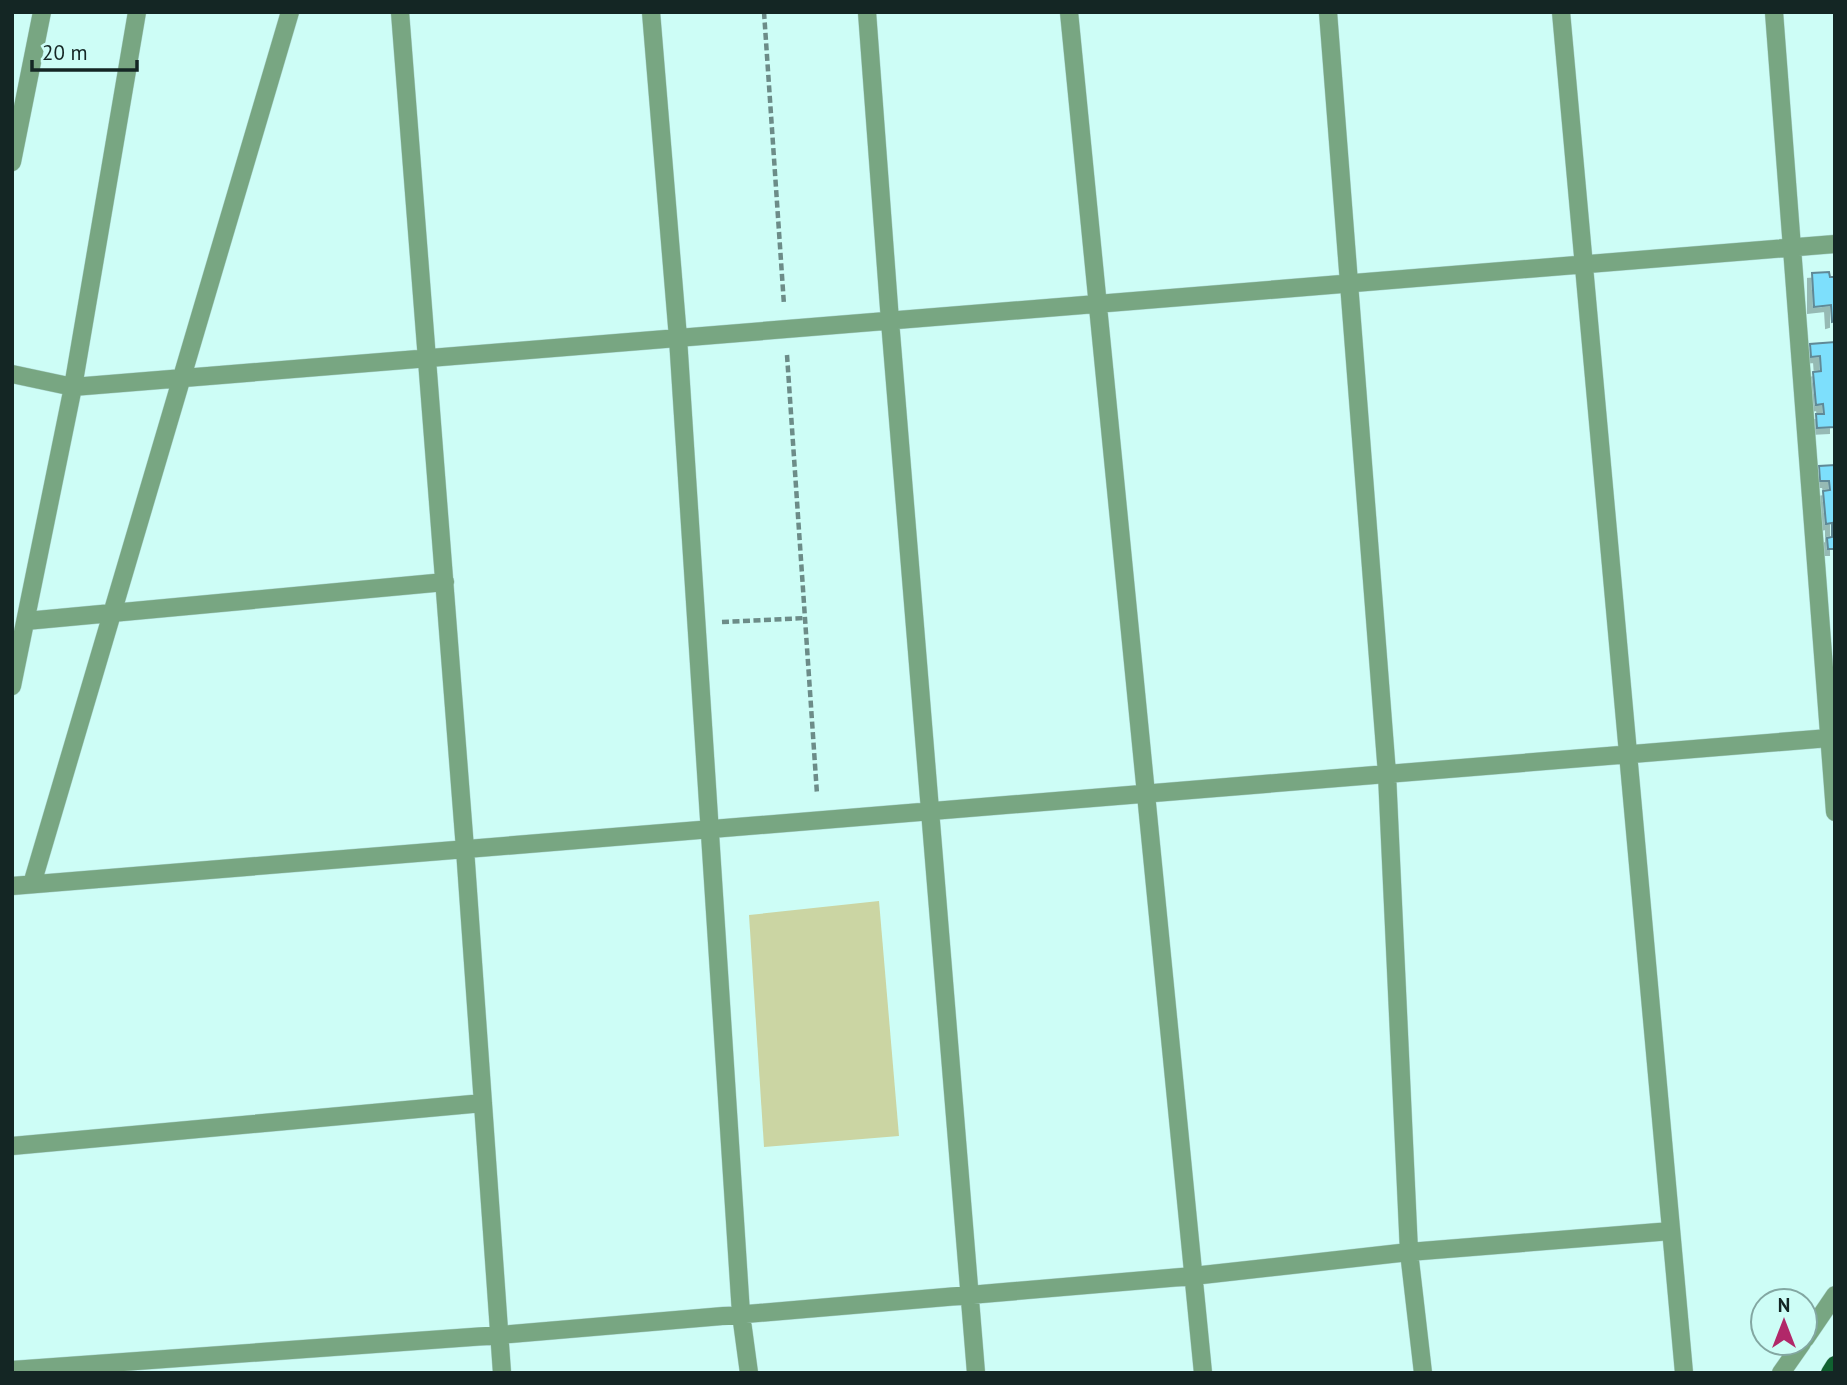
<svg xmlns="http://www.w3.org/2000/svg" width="1847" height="1385" viewBox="0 0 1847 1385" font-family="'PT Sans',sans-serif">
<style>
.green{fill:#cbd5a3}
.building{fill:#7ddffc;stroke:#608996;stroke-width:2;filter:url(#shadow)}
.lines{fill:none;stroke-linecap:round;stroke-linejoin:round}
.minor-casing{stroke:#acd6d0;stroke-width:19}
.major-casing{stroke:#acd6d0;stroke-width:19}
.path{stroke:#6c8c88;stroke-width:4.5;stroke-dasharray:7 3.5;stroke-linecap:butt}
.minor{stroke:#78a682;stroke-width:18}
.major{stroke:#106230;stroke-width:18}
</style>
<defs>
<filter id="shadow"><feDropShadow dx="-6" dy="6" stdDeviation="0" flood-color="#0004"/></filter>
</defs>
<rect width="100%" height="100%" fill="#cdfdf6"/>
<path class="green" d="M879 901 899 1136 764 1147 749 915Z"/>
<path class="building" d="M1829 272 1830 277H1835V321L1832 322 1831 305 1814 307 1812 273Z
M1835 342V427L1817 428 1816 414H1824L1823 404 1816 405 1813 372 1821 371 1820 356 1811 357 1810 344Z
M1835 465V549H1828L1827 538 1832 537V523L1826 524 1823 491 1830 490 1829 481H1820L1819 466Z"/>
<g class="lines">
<g class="minor-casing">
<path id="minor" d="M400 12 465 849 502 1373
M651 12 678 338 741 1314 749 1373
M867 12 890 321 976 1373
M1069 12 1203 1373
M1328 12 1387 774 1409 1252 1423 1373
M1561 12 1684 1373
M1774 12 1835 812
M12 162 42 12
M12 374 73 387 1835 244
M26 621 445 582
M12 686 73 387 137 12
M32 884 290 12
M12 886 1829 738
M12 1146 483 1103
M1805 1339 1835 1295
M12 1370 500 1335 1193 1276 1409 1252 1671 1231
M1781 1373 1802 1343"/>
</g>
<g class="major-casing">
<path id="major" d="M1830 1373 1835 1365"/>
</g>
<path class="path" d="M764 12 784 305
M787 355 817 794
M722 622 805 618"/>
<use href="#minor" class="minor"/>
<use href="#major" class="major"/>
</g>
<rect width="1847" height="1385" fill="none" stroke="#142624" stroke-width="28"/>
<g transform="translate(1784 1322)"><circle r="33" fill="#cdfdf6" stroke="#83a7a2" stroke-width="2"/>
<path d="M0-5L12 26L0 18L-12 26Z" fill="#b12869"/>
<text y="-10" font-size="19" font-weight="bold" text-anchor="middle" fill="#142624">N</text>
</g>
<path d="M32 60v10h105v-10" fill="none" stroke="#142624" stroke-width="3.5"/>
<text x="42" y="60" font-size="21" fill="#142624" stroke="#cdfdf6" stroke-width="5" paint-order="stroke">20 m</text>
</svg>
